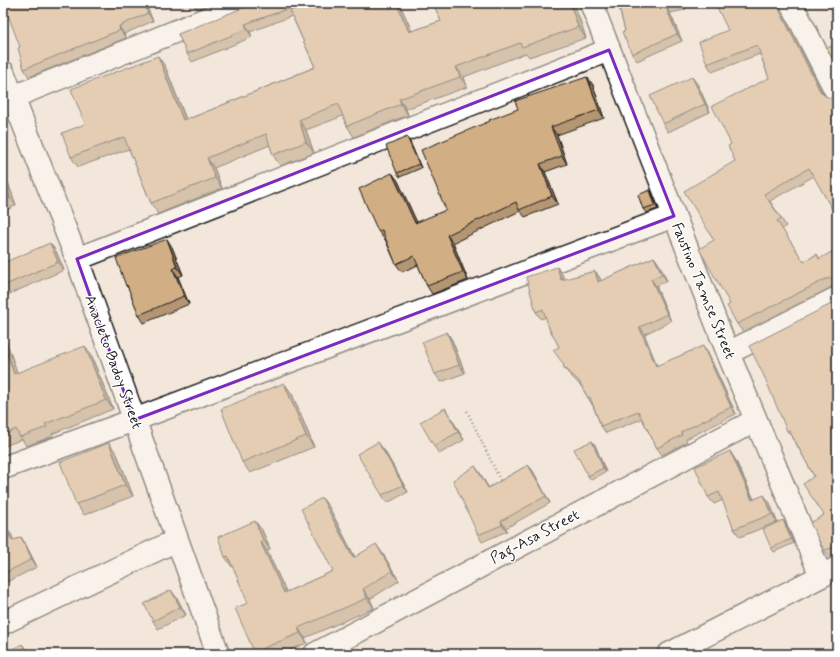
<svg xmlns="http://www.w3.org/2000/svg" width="840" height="657" viewBox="0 0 840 657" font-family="Mynerve,sans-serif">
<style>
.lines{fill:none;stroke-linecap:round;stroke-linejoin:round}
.minor-casing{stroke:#1c1c1c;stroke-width:25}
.major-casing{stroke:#1c1c1c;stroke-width:25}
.path{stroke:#1c1c1c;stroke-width:2.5;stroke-dasharray:1 3;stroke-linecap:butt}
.minor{stroke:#fff;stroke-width:22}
.major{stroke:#fff;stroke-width:22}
.wall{fill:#b59672;stroke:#1c1c1c}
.shaded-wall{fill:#937a5c;stroke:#1c1c1c}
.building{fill:#d2ae84;stroke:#1c1c1c}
.marked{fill:none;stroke:#7b2cbf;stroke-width:3;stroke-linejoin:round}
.labels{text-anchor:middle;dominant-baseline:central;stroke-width:3;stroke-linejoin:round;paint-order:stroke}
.street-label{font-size:15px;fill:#1c1c1c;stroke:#fff}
</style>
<rect width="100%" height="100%" fill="#f2e7da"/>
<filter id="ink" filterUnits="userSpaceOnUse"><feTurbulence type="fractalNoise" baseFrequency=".025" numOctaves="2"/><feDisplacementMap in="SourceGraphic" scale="8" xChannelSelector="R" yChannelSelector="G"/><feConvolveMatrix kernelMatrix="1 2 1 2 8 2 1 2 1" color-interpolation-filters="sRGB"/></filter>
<g filter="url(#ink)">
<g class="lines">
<g class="minor-casing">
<path id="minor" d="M591 3 728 353 821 576
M791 3 837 93
M3 101 246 3
M77 259 609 50
M728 353 837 298
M3 468 134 420 674 216
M3 623 177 540
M315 654 756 420
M669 654 837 568"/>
</g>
<g class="major-casing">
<path id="major" d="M3 72 77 259 218 654"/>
</g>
<path class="path" d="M467 411 502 484"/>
<use href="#minor" class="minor"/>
<use href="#major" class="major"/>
</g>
<path class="wall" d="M16 3H145L153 21 124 34 126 38 29 77 24 69 20 47Z
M193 3H213L197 9Z
M291 3 293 9 307 3H399L412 31 441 21 433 3H574L586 38 529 57 526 53 464 77 467 87 406 109 408 115 354 137 347 126 343 116 306 130 314 153 280 166 273 155 270 145 214 168 222 188 158 214 151 203 129 149 78 167 71 157 85 124 165 66 186 119 191 118 315 67 292 16 250 32 252 37 192 62 187 54 178 34Z
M618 3H684L685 10 670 13 682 41 637 61 632 54 625 31Z
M778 3 824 94 837 217 832 209 814 176 770 201 786 226 782 229 804 262 817 254 820 259 837 249V286L832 287 743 332 737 324 730 304 714 240 735 161 731 144 769 78 760 54 712 72 707 64 728 30Z
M829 3H837V8L834 10Z
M587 77 593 85 604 118 557 135 567 164 545 172 558 204 525 217 520 211 453 243 468 280 432 294 427 286 418 265 402 272 396 264 385 239H384L378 231 392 173 398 181 417 223 446 210 518 109Z
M698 85 710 112 668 132 663 124Z
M410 142 421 168 400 177 397 173Z
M3 175 7 180 16 205 3 212Z
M650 190 653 195 658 209 646 213 643 209Z
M172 247 183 275 178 277 189 304 144 323 139 315 129 289 126 286Z
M56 251 64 270 3 297V263Z
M654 257 659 264 667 281 656 286 671 321 645 334V336L657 366 703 346 708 353 736 414 686 439 687 442 662 455 657 448 642 419 606 433 601 426 593 406 588 398 581 386 568 373 563 366 564 365 559 347 554 336 550 331 546 317 541 319 536 312 557 267 562 274 564 280 595 271 600 278 601 281Z
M837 301V556L830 558 824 550V515L814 476 793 438 787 431Z
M3 332 17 373 91 355 113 409 52 434 53 436 26 446 22 439 3 447Z
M447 332 452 340 465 373 441 382 435 374Z
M284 383 292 394 314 447 250 473 242 462Z
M445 408 450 416 464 440 439 454 434 446Z
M592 441 595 445 606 472 591 480 588 476Z
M384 450 408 492 387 503 382 495Z
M117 454 133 496 84 515 76 504Z
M735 459 754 499 770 503 777 522 740 537 734 529 723 500 714 504 708 497Z
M528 465 533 471 550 503 506 528 507 531 482 542 478 535 480 473 488 488Z
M329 507 355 557 383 554 399 581 370 599 374 608 305 638 307 643 280 654H255L254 652 248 603 233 567H232L225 557 262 530 270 549 267 551 286 592 333 571Z
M786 524 794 543 774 552 771 548Z
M3 528 11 534 14 541 21 537 26 545 37 567 3 584Z
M177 598 186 615 158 629 153 621Z"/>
<path class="shaded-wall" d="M143 3H145L153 21 148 13Z
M288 3H291L295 15 290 8Z
M396 3H399L417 42 409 32Z
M570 3H574L586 38 578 27Z
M680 3H684L685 10Z
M776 3H778L826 99 820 91Z
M665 5 670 13 682 41 677 34Z
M245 24 250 32 252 37 247 29Z
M119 26 124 34 126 38 120 30Z
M158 56 165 66 190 130 183 120Z
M456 67 464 77 467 87 460 77Z
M587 77 593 85 604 118 599 110Z
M692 77 698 85 710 112 705 104Z
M399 99 406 109 408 115 401 104Z
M299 120 306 130 314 153 306 142Z
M551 127 557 135 567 164 562 156Z
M407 137 410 142 421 168 419 164Z
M207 158 214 168 222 188 215 178Z
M540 164 545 172 558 204 552 196Z
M392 173 398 181 421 231 415 223Z
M3 175 7 180 16 205 10 198 3 177Z
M650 190 653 195 658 209 655 205Z
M447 235 453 243 468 280 463 272Z
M167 239 172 247 183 275 177 267Z
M50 243 56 251 64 270 58 262Z
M654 257 659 264 667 281 662 274Z
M557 267 562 274 566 287 561 280Z
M173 269 178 277 189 304 184 296Z
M595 271 600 278 603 289 598 282Z
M651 279 656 286 671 321 667 314Z
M640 327 645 334V336L660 373 656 366 640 329Z
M3 332 21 383 14 374 3 341Z
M447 332 452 340 465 373 459 365Z
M85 346 91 355 113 409 106 400Z
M703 346 708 353 736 414 731 407Z
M284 383 292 394 314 447 306 436Z
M445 408 450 416 464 440 458 432Z
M592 441 595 445 606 472 603 468Z
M378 442 384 450 408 492 403 485Z
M109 443 117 454 133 496 125 485Z
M730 451 735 459 757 508 752 500Z
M528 465 533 471 550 503 546 496Z
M475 466 480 473 493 495 488 488Z
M764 495 770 503 777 522 772 514Z
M322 498 329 507 360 568 353 558Z
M783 520 786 524 794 543 791 539Z
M255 521 262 530 270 549 263 540Z
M501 521 506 528 507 531 502 525Z
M5 527 11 534 18 549 12 541Z
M21 537 26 545 37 567 32 559Z
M260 541 267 551 291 602 284 593Z
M376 544 383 554 399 581 392 571Z
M363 589 370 599 374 608 367 598Z
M171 590 177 598 186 615 180 607Z
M298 628 305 638 307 643 300 633Z
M22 644 30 654H28Z"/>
<path class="building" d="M16 3H143L148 13 119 26 120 30 24 69 18 48 20 47 5 7Z
M250 3H288L290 8 245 24 247 29 187 54 178 34 245 7Z
M307 3H396L409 32 441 21 433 3H570L578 27 522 47 520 43 456 67 460 77 399 99 401 104 347 126 338 104 299 120 306 142 273 155 266 134 207 158 215 178 151 203 124 137 71 157 62 133 85 124 71 89 158 56 183 120 191 117V118L315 67 290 11Z
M618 3H680L665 5 677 34 632 54 622 32 625 31Z
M715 3H776L820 91 825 96 831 98 837 96V217L833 209H832L809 168 764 194 781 218 777 221 804 262 817 254 819 259 837 249V279L833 278 826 279 737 324 727 306 730 304 699 249 714 240 684 191 735 161 728 146 731 144 712 106 769 78 757 45 707 64 699 42 728 30Z
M837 44V68L827 48Z
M587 77 599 110 551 127 562 156 540 164 552 196 519 210 516 202 447 235 463 272 427 286 414 256 396 264 382 230 378 231 359 189 392 173 415 223 446 210 421 150 490 121 489 120 518 109 515 101Z
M692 77 705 104 663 124 650 96Z
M407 137 419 164 397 173 386 146Z
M3 177 10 198 3 201Z
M650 190 655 205 643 209 638 195Z
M167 239 177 267 173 269 184 296 139 315 127 285 126 286 116 258Z
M50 243 58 262 3 286V263Z
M654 257 662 274 651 279 667 314 640 327V329L656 366 703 346 731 407 681 432 682 435 657 448 638 411 601 426 590 397 588 398 579 381 563 366 564 365 553 350 559 347 551 331H550L543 309 536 312 526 277 557 267 561 280 595 271 598 282Z
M837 301V545L832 548 824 550 810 523 824 515 803 484 814 476 789 430 787 431 764 376 749 346Z
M447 332 459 365 435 374 422 342Z
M3 341 14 374 85 346 106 400 45 424 47 427 20 437 16 429 3 435Z
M284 383 306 436 242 462 221 409Z
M445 408 458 432 434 446 420 422Z
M592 441 603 468 588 476 574 449Z
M378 442 403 485 382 495 357 454Z
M109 443 125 485 76 504 60 462Z
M730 451 752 500 764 495 772 514 734 529 719 492 708 497 695 467Z
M528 465 546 496 501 521 502 525 478 535 453 480 475 466 488 488Z
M322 498 353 558 376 544 392 571 363 589 367 598 298 628 300 633 254 652 235 608 248 603 228 556 225 557 218 537 255 521 263 540 260 541 284 593 333 571 301 509Z
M783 520 791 539 771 548 763 529Z
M5 527 12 541 21 537 32 559 3 574V528Z
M171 590 180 607 153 621 144 604Z
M22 644 28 654H3Z"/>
</g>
<path d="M0 0H840V657H0ZM609 50 674 216 134 420 77 259Z" fill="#f2e7da" fill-opacity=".55" fill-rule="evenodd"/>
<path class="marked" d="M609 50 674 216 134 420 77 259Z"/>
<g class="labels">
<g class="street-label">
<text transform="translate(703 291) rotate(68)">Faustino Tamse Street</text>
<text transform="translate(113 362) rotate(70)">Anacleto Badoy Street</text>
<text transform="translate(535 537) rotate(-28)">Pag-Asa Street</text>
</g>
</g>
<rect width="840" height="657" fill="none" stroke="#fff" stroke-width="16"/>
<rect x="8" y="8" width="824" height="641" fill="none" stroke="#1c1c1c" stroke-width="1.5" filter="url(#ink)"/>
</svg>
